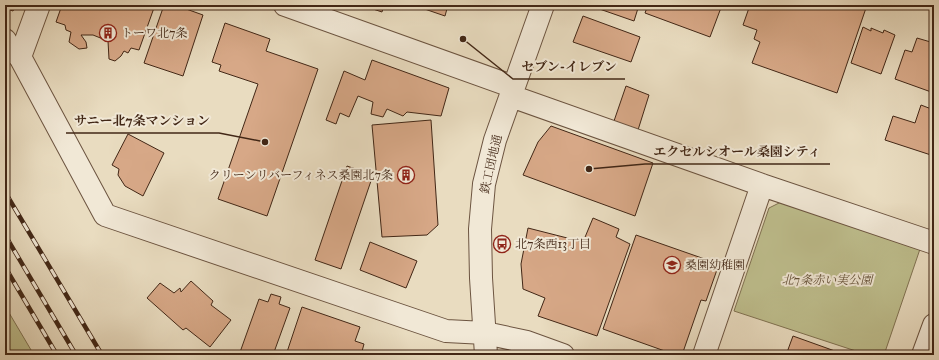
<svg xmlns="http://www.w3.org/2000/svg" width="939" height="360" viewBox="0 0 939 360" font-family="'IM FELL Great Primer','Noto Serif JP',serif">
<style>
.green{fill:#bebe8d;stroke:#807252}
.building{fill:#d7a887;stroke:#422716}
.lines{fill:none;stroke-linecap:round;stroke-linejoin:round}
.minor-casing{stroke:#6c5440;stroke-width:24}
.minor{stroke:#f1e8d6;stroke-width:22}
.rail-casing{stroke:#422716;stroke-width:4.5}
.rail{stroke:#f1e8d6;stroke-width:3;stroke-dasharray:9;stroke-linecap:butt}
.labels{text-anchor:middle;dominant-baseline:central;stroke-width:4;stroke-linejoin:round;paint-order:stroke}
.poi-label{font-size:12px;fill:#422716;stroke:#f1e8d6;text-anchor:start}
.street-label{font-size:12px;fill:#422716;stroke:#f1e8d6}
.park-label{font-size:12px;font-style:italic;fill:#614d34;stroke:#f1e8d6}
.leader{fill:none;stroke:#422716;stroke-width:1.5}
.callout-dot{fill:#422716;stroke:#f1e8d6;stroke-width:1.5}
.callout-label{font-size:13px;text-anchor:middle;font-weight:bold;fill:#422716;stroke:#f1e8d6;stroke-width:4;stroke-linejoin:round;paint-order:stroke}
</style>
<rect width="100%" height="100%" fill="#e9dcc0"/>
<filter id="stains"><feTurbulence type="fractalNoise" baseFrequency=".005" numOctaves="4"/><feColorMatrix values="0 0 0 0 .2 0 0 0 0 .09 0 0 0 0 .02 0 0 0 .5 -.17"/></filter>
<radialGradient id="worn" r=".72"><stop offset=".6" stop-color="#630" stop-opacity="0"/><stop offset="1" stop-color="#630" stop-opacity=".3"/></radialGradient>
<path class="green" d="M781 202 920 249 884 355H868L734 311 769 208Z
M5 306 34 355H7L5 352Z"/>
<path class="building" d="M5 5H16L13 11 5 8Z
M62 5H155L139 50 131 48 128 53 124 51 121 56 115 61 109 59 108 41 93 35H81L86 42 87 48 79 49 69 42 71 32 66 30 65 25 56 22Z
M164 5H175L203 15 183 76 144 63Z
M361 5H384L382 12Z
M413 5H448L445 16Z
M588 5H639L634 21Z
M648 5H722L710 37 645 13Z
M750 5H867L837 93 752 63 760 42 754 39 757 30 743 25Z
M583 16 640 37 631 62 573 42Z
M225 23 270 39 266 51 318 69 267 216 218 199 258 84 219 71 221 65 212 62Z
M863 27 871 31V28L883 33 884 30 895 35 881 74 851 63Z
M917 38 934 43V93L895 79 905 50 912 52Z
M372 60 449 88 441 116 407 112 403 116 387 109 383 117 371 114 373 102 358 96 349 117 340 113 336 124 326 120 344 71 365 80Z
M626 86 649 95 638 130 614 121Z
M921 105 934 110V156L885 140 893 116 915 123Z
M431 120 438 225 427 235 382 237 372 125Z
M551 126 653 163 635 216 523 175 538 142Z
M128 134 164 153 143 196 125 186 118 175 119 169 112 165Z
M347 166 373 175 341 269 315 260Z
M593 218 619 229 616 237 630 244 597 336 538 316 545 298 523 289 521 264 528 228 583 242Z
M636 235 719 264 706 301 701 300 682 355H676L603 329Z
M370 242 417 261 406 288 360 270Z
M191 281 213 301 211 305 231 320 210 347 186 328 183 330 147 298 160 283 174 293 180 288 181 292Z
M271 294 281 297 279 304 290 308 273 355H239L259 299 268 302Z
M302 307 360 327 355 341 364 344 361 355H286Z
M793 336 846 355H786Z"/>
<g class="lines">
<g class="minor-casing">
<path id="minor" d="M285 5 514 87
M5 40 9 47 20 57 105 215 446 331 485 333 527 342 563 355
M20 57 39 5
M511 96 762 185 934 243
M486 355 481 278 480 229 484 184 495 140 543 5
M704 355 762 185
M923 355 934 325"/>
</g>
<use href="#minor" class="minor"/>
<g class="rail-casing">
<path id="rail" d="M5 192 102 355
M5 235 76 355
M5 267 57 355"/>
</g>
<use href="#rail" class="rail"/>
</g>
<defs>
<g id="building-ring" transform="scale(0.9)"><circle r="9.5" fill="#f1e8d6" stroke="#8f2418" stroke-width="1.5"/><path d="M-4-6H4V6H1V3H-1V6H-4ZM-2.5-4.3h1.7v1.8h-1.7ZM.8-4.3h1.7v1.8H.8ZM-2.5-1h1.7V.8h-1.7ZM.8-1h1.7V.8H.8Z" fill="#8f2418"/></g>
<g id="bus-ring" transform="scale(0.9)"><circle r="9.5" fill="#f1e8d6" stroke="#8f2418" stroke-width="1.5"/><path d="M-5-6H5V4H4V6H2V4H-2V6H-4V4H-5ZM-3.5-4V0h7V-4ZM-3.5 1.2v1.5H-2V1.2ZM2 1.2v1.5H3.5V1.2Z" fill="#8f2418"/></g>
<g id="school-ring" transform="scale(0.9)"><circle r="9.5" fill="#f1e8d6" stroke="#8f2418" stroke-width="1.5"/><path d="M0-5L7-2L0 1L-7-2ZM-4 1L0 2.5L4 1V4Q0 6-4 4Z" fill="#8f2418"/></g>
</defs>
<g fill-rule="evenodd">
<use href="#building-ring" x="108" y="33"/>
<use href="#building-ring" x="406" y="175"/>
<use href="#bus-ring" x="502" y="244"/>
<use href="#school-ring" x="672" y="265"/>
</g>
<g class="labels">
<g class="poi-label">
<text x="121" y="33">トーワ北7条</text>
<text x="393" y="175" text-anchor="end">クリーンリバーフィネス桑園北7条</text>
<text x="515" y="244">北7条西13丁目</text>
<text x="685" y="265">桑園幼稚園</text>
</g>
<g class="street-label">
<text transform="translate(491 164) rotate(-77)">鉄工団地通</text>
</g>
<g class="park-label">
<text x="827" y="280">北7条赤い実公園</text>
</g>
</g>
<path class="leader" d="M463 39L513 79H625M265 142L219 133H66M589 169L645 164H830"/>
<g class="callout-dot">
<circle cx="463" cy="39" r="4"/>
<circle cx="265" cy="142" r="4"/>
<circle cx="589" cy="169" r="4"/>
</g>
<g class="callout-label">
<text x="569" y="71">セブン-イレブン</text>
<text x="142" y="125">サニー北7条マンション</text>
<text x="737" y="156">エクセルシオール桑園シティ</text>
</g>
<rect width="939" height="360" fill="none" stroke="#e9dcc0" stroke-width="20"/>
<rect x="6" y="6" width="927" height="348" fill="none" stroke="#422716" stroke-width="2"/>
<rect x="10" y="10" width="919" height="340" fill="none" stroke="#422716"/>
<rect width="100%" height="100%" filter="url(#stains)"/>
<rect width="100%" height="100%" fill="url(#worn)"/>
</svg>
